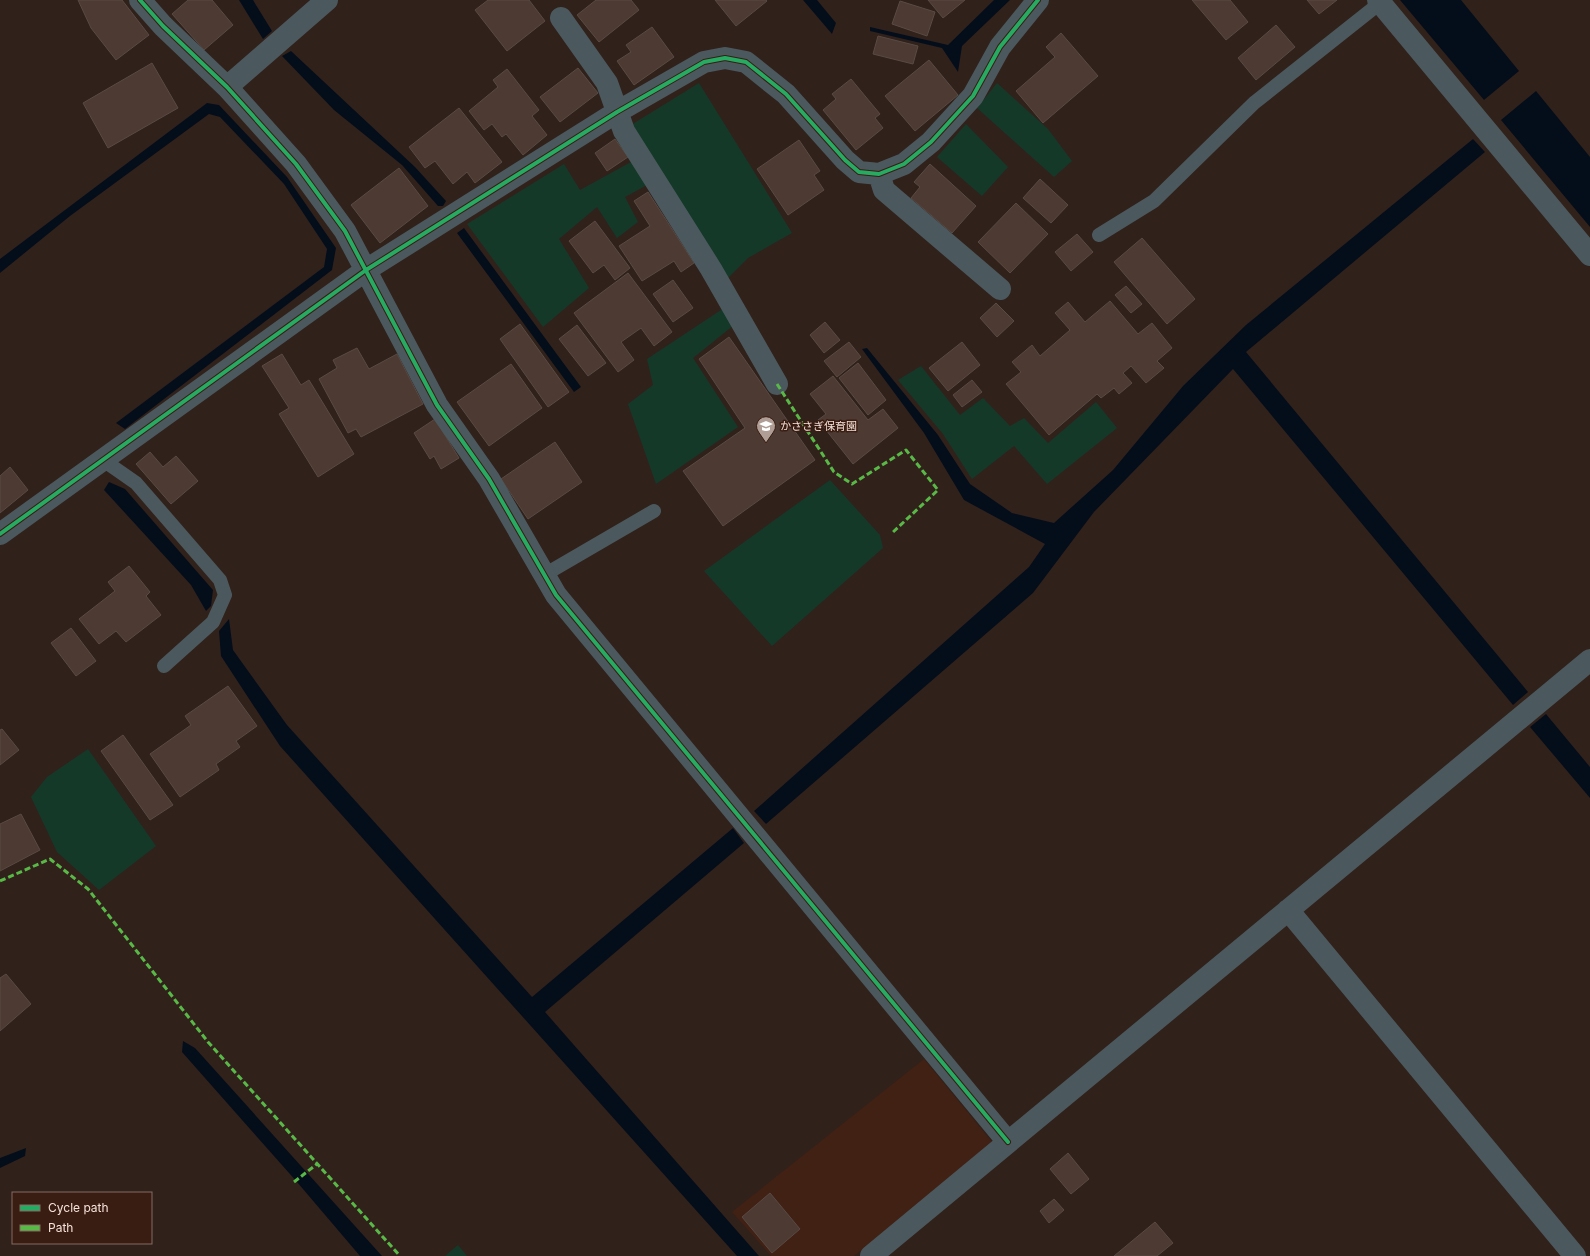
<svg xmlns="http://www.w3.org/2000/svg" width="1590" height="1256" viewBox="0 0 1590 1256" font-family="Inter,'Noto Sans JP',sans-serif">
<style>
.built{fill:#412114}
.green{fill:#153928}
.water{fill:#040e1a}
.building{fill:#4d3a32;stroke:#584a45}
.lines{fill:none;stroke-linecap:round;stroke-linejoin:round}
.lane{stroke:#4b595e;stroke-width:14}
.street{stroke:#4b595e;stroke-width:22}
.quiet{stroke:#58b947;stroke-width:3;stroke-dasharray:6 3;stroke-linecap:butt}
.cycleway-casing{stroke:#3a1d12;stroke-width:6}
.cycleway{stroke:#26ab63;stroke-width:4}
.labels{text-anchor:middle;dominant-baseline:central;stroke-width:3;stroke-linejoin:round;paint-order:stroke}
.poi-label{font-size:11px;fill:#f4e1d9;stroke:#3a1d12;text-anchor:start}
</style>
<rect width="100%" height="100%" fill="#31211b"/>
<path class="built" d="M924 1059 992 1142 854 1256H771L732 1212Z"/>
<path class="green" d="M699 83 792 233 748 258 728 278 631 125Z
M997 83 1048 129 1072 161 1054 177 977 108Z
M966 124 1008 167 982 196 937 157Z
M631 162 647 185 625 197 638 222 617 238 597 207 559 239 589 288 543 327 467 224 564 164 580 190Z
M724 308 734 325 693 358 738 427 656 484 628 404 653 385 647 359Z
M921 366 960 415 983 398 1010 426 1024 418 1048 443 1096 402 1117 428 1047 484 1014 446 972 479 943 434 898 380Z
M830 480 880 535 883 548 772 646 704 571Z
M88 749 156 846 99 890 57 852 31 797 47 777Z
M458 1245 467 1256H445Z"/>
<path class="water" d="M239 0H253L272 31 263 39Z
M803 0H817L836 23 832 34Z
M994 0H1010L962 46 958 72 942 48 870 31V27L948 45Z
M1400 0H1461L1519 71 1484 100Z
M291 51 415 167 446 201 443 206H438L402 165 334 110 282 56Z
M1536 91 1590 157V227L1501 120Z
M207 103 219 105 287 177 336 248 332 270 125 429 116 423 324 267 327 249 284 184 220 117 209 114 70 216 0 273V259Z
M1473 139 1485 152 1246 352 1528 692 1513 705 1233 369 1094 512 1033 593 766 824 754 811 1029 567 1045 544 964 500 924 433 862 349 867 348 938 435 970 484 1012 513 1054 523 1113 470 1183 386 1246 325Z
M464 228 581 387 574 392 457 233Z
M109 482 125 489 213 590 211 606 206 611 191 585 104 490Z
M229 619 233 650 287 725 532 997 733 828 744 843 545 1012 759 1256H737L280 746 221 656 219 631Z
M1546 714 1590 767V798L1530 727Z
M183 1041 195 1048 382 1256H360L297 1182 182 1052Z
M26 1148 25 1156 0 1168V1158Z"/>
<path class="building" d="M78 0H122L149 35 116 60 91 28Z
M188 0H212L233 25 204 50 172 14Z
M488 0H529L545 21 507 51 475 10Z
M596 0H631L639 10 599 42 577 15Z
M715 0H766L767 1 736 26Z
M928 0H965L943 18Z
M1192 0H1230L1248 22 1226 40Z
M1307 0H1337L1319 14Z
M900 1 935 12 927 36 892 24Z
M1276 25 1295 47 1256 80 1238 58Z
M652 27 674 57 634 85 617 61 631 52 626 45Z
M1061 33 1098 76 1043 123 1016 91 1055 57 1046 47Z
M878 36 918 46 913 64 873 54Z
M929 60 958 95 915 131 885 96Z
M152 63 178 108 108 148 83 103Z
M578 68 598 93 560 122 540 97Z
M507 69 539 110 532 116 547 135 523 155 506 134 502 137 492 124 484 130 469 111 498 87 493 80Z
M851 79 880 114 875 118 883 128 856 150 823 110 836 99 832 94Z
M459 108 502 162 475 183 467 172 453 184 435 161 425 168 409 147Z
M615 139 628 157 607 171 595 153Z
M799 140 820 171 814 175 824 190 788 215 757 169Z
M930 164 976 206 952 233 911 198 920 187 914 182Z
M399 168 428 206 380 243 351 205Z
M1040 179 1068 205 1051 223 1023 198Z
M648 192 694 263 681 272 674 261 642 281 619 246 650 226 634 201Z
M1016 203 1048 234 1010 273 978 242Z
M595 221 630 268 615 280 604 265 593 273 569 241Z
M1077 234 1093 252 1071 271 1055 252Z
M1142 238 1195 299 1167 324 1114 262Z
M628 273 672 332 654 346 641 328 621 342 634 360 618 372 574 313Z
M673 280 693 308 673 322 653 294Z
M1126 286 1142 304 1131 313 1115 295Z
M1110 301 1138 334 1152 323 1172 348 1157 361 1164 368 1146 383 1131 366 1123 373 1132 383 1119 394 1114 388 1101 398 1097 394 1049 435 1006 384 1021 372 1012 362 1032 345 1040 356 1070 330 1055 313 1068 302 1085 322Z
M996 303 1014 321 997 337 980 318Z
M825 322 840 340 824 353 810 335Z
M520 324 569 392 548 407 500 339Z
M577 325 606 363 588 376 559 339Z
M729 337 815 460 723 526 683 471 745 428 699 359Z
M849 342 861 357 837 377 824 361Z
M962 342 980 365 948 391 929 368Z
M357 348 369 369 397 354 423 404 361 437 356 429 348 433 319 379 337 368 333 360Z
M282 354 301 385 309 380 354 454 318 477 279 414 289 408 262 366Z
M858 363 886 400 868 415 839 378Z
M511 364 542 408 489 446 457 402Z
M833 376 868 420 883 409 898 428 853 464 818 420 826 414 810 394Z
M972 380 982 392 962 407 953 395Z
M435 419 459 458 441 469 434 456 430 459 414 433Z
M555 442 582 482 528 519 501 479Z
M150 452 163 467 176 456 198 481 171 504 136 464Z
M10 467 28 490 0 513V476Z
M129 566 150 592 146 596 161 615 126 642 116 631 99 644 79 619 115 591 108 582Z
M71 628 96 661 76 676 51 643Z
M228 686 257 726 236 741 240 747 216 764 219 770 180 797 150 754 191 725 185 716Z
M2 729 19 750 0 765V730Z
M123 735 173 805 150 820 101 751Z
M21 814 40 850 0 871V824Z
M6 974 31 1004 0 1031V978Z
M1068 1153 1089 1179 1071 1194 1050 1169Z
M770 1193 800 1229 772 1253 742 1217Z
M1054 1199 1064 1210 1049 1223 1040 1211Z
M1155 1222 1173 1243 1157 1256H1114Z"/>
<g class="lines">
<path class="lane" d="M1099 235 1154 201 1254 103 1380 3
M103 460 136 483 220 580 225 595 213 622 164 666
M544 575 654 511"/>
<path class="street" d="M140 0 163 26 227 87 296 164 345 231 437 405 489 479 556 595 1008 1142
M1378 0 1590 255
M561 18 607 83 624 131 711 269 777 384
M227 87 327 0
M879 174 884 190 1000 289
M0 534 366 270 617 112 704 62 725 58 746 62 786 94 845 160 859 172 879 174 904 164 931 142 973 96 1000 47 1038 0
M1288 910 1575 1256
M871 1256 1590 660"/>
<path class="quiet" d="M777 384 834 472 852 484 906 450 938 490 892 533
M0 881 50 859 88 889 208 1042 400 1256
M294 1182 317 1164"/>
<g class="cycleway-casing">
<path id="cycleway" d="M140 0 163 26 227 87 296 164 345 231 437 405 489 479 556 595 1008 1142
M0 534 366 270 617 112 704 62 725 58 746 62 786 94 845 160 859 172 879 174 904 164 931 142 973 96 1000 47 1038 0"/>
</g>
<use href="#cycleway" class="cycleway"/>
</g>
<defs>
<g id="school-pin" transform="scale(1)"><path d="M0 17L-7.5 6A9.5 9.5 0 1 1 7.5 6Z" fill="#b09e96" stroke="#3a1d12"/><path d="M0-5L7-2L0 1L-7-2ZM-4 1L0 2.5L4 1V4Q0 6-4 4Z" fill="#fff"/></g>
</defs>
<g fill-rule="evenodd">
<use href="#school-pin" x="766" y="426"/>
</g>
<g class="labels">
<g class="poi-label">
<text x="780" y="426">かささぎ保育園</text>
</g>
</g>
<rect x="12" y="1192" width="140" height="52" fill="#3a1d12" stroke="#846b62"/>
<rect x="20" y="1205" width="20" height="6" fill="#26ab63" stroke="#846b62"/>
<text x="48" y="1212" font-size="12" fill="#f4e1d9">Cycle path</text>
<rect x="20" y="1225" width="20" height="6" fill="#58b947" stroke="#846b62"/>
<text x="48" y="1232" font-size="12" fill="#f4e1d9">Path</text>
</svg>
